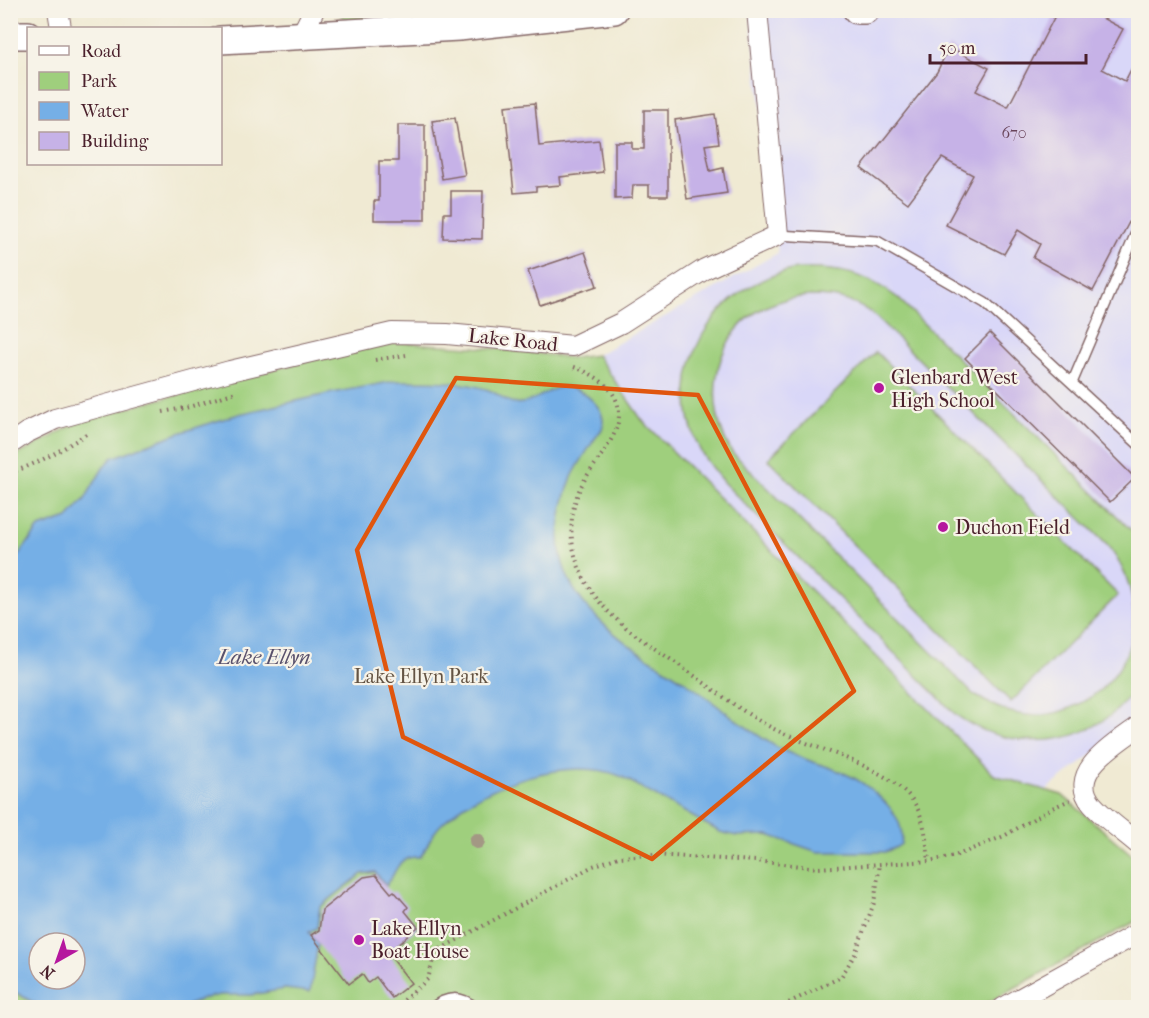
<svg xmlns="http://www.w3.org/2000/svg" width="1149" height="1018" viewBox="0 0 1149 1018" font-family="'IM FELL French Canon',serif">
<style>
.built{fill:#d9d7f8}
.green{fill:#9fcf7d;stroke:#747754;stroke-width:1.5;fill-rule:evenodd}
.water{fill:#75afe6;stroke:#606788;stroke-width:1.5;fill-rule:evenodd}
.building{fill:#c6b2e7}
.lines{fill:none;stroke-linecap:round;stroke-linejoin:round}
.lane-casing{stroke:#846666;stroke-width:12}
.street-casing{stroke:#846666;stroke-width:22}
.secondary-casing{stroke:#846666;stroke-width:30}
.path{stroke:#846666;stroke-width:4;stroke-dasharray:1.5 4.5;stroke-linecap:butt}
.lane{stroke:#fff;stroke-width:9}
.street{stroke:#fff;stroke-width:20}
.secondary{stroke:#fff;stroke-width:27}
.tree{fill:#a39884}
.marked{fill:none;stroke:#e0560e;stroke-width:4.5;stroke-linejoin:round}
.poi-dot{fill:#b5179e;stroke:#f7f3e8;stroke-width:2}
.labels{text-anchor:middle;dominant-baseline:central;stroke-width:4.5;stroke-linejoin:round;paint-order:stroke}
.number-label{font-size:16px;fill:#69445a}
.street-label{font-size:20px;fill:#4a1f2b;stroke:#f7f3e8}
.poi-label{font-size:20px;fill:#4a1f2b;stroke:#f7f3e8;text-anchor:start}
.park-label{font-size:20px;fill:#645444;stroke:#f7f3e8}
.water-label{font-size:21px;font-style:italic;fill:#59516c;stroke:#f7f3e8}
</style>
<rect width="100%" height="100%" fill="#f7f3e8"/>
<filter id="ink" filterUnits="userSpaceOnUse"><feTurbulence type="fractalNoise" baseFrequency=".0167" numOctaves="2"/><feDisplacementMap in="SourceGraphic" scale="12" xChannelSelector="R" yChannelSelector="G"/><feConvolveMatrix kernelMatrix="1 2 1 2 8 2 1 2 1" color-interpolation-filters="sRGB"/></filter>
<filter id="wash" filterUnits="userSpaceOnUse"><feTurbulence type="fractalNoise" baseFrequency=".008" numOctaves="4" result="noise"/><feDisplacementMap in="SourceGraphic" scale="24" xChannelSelector="R" yChannelSelector="G"/><feGaussianBlur stdDeviation="1.35" result="paint"/><feColorMatrix in="noise" values="0 0 0 0 0 0 0 0 0 0 0 0 0 0 0 0 0 1.4 0 .05"/><feComposite in="paint" operator="in"/></filter>
<g filter="url(#wash)">
<rect width="100%" height="100%" fill="#f0ead3"/>
<path class="built" d="M750 11H1138V719L1046 790 994 775 642 420 597 355 778 253Z"/>
<path class="green" d="M337 11H504L348 20 340 15Z
M796 269C838 267 865 273 898 298L1138 537V685C1130 696 1121 707 1111 715 1065 751 1001 747 956 715L724 483C715 472 706 462 700 450 661 370 713 285 796 269ZM812 296C837 296 850 300 872 313L1108 546C1149 597 1142 670 1081 703 1062 713 1040 718 1019 714 1002 711 987 703 973 694L732 452C704 408 711 340 758 311 775 301 793 297 812 296Z
M395 342 502 349 573 358 597 355 642 420 994 775 1062 795 1138 860V920L980 1007H11L10 459 82 420 316 358ZM39 943H75V979H39Z
M876 352 1118 595 1011 702 768 459Z"/>
<path class="water" d="M395 381C426 381 459 380 489 390 497 393 505 401 513 403 534 407 552 381 573 388 588 394 608 410 602 429 600 432 596 437 594 440 587 451 579 463 573 475 568 485 565 498 562 509 548 571 583 611 629 645 649 659 670 671 690 685 717 705 745 728 775 746 804 763 842 766 869 788 886 801 906 821 901 844L895 848 885 852H818L768 835 737 836 720 832C697 819 674 806 652 794 641 788 631 781 620 776 570 755 484 784 446 820 440 825 435 831 431 838 427 845 426 850 420 857 396 856 398 871 386 886L375 872 362 874 320 907 317 928 309 932 318 944 310 992 285 989 251 995H220L201 999 185 1007 43 1008 11 990V560L18 556 39 528 68 518 85 499 103 468 112 458 173 435 239 414 332 393ZM39 943H75V979H39Z"/>
<g id="blocks">
<path class="building" d="M1058 10H1087L1123 29 1102 69 1125 81 1138 56V205L1093 291 1033 258 1040 244 1018 230 1004 254 946 225 973 175 942 158 908 203 861 168 937 72 949 47 989 68 976 91 1008 107Z
M535 103 539 146 599 140 603 172 560 177 561 185 536 187V191L514 193 505 106Z
M644 110H668V196H649V185H633L632 198 615 199V142H632V149H644Z
M715 114 719 143 705 145 710 171 723 168 727 193 687 199 675 120Z
M455 118 465 175 442 179 432 121Z
M398 125H425V220H374V201H379V161H398Z
M451 191H483L482 239 443 238 444 213H451Z
M585 252 597 286 540 305 528 271Z
M990 333 1135 478 1110 502 965 358Z
M376 875 391 893 394 891 408 907 405 911 418 927 388 953 411 983 392 998 376 977 368 983 362 974 349 984 311 935 319 930 322 910 364 877Z"/>
</g>
</g>
<g filter="url(#ink)">
<use href="#blocks" fill-opacity="0" stroke="#846666" stroke-width="1.5"/>
<g class="lines">
<g class="lane-casing">
<path id="lane" d="M778 235 877 241 985 303 1138 444
M1072 383 1138 228
M432 1008C446 996 462 995 475 1008"/>
</g>
<g class="street-casing">
<path id="street" d="M58 10 61 28
M301 36 314 10
M10 444 26 433 55 419 230 371 392 333 447 334 573 346 621 323 705 269 778 235 757 10
M1138 727C1117 743 1065 772 1092 804 1105 819 1123 831 1138 844
M1003 1008 1138 933"/>
</g>
<g class="secondary-casing">
<path id="secondary" d="M857 10H865
M10 35H28
M220 40 459 27 614 10"/>
</g>
<path class="path" d="M375 360 406 355
M574 367C606 378 632 402 612 438 602 458 584 475 577 496 561 542 581 588 616 619 637 638 662 653 686 670 715 690 744 714 776 730 814 749 883 765 910 797 925 815 926 839 929 861
M163 412 189 407 236 392
M10 473C39 463 64 449 89 432
M395 1008 428 979 435 952 593 866 618 857 654 855 756 861 818 868 929 861 955 856 1004 836 1052 808 1070 800
M778 1008 841 977 855 954 874 903 880 864"/>
<use href="#lane" class="lane"/>
<use href="#street" class="street"/>
<use href="#secondary" class="secondary"/>
</g>
<circle class="tree" cx="477" cy="841" r="8"/>
</g>
<path class="marked" d="M456 378 698 395 854 691 652 859 403 737 357 550Z"/>
<g class="poi-dot">
<circle cx="879" cy="388" r="6"/>
<circle cx="943" cy="527" r="6"/>
<circle cx="359" cy="940" r="6"/>
</g>
<g class="labels">
<g class="number-label">
<text x="1014" y="132">670</text>
</g>
<g class="street-label">
<text transform="translate(513 340) rotate(6)">Lake Road</text>
</g>
<g class="poi-label">
<text x="891" y="377">Glenbard West<tspan x="891" dy="23">High School</tspan></text>
<text x="955" y="527">Duchon Field</text>
<text x="371" y="928">Lake Ellyn<tspan x="371" dy="23">Boat House</tspan></text>
</g>
<g class="park-label">
<text x="421" y="676">Lake Ellyn Park</text>
</g>
<g class="water-label">
<text x="264" y="657">Lake Ellyn</text>
</g>
</g>
<rect width="1149" height="1018" fill="none" stroke="#f7f3e8" stroke-width="36"/>
<rect x="27" y="27" width="195" height="138" fill="#f7f3e8" stroke="#b29e9c" stroke-width="1.5"/>
<rect x="39" y="46" width="30" height="9" fill="#ffffff" stroke="#b29e9c" stroke-width="1.5"/>
<text x="81" y="57" font-size="18" fill="#4a1f2b">Road</text>
<rect x="39" y="72" width="30" height="18" fill="#9fcf7d" stroke="#b29e9c" stroke-width="1.5"/>
<text x="81" y="87" font-size="18" fill="#4a1f2b">Park</text>
<rect x="39" y="102" width="30" height="18" fill="#75afe6" stroke="#b29e9c" stroke-width="1.5"/>
<text x="81" y="117" font-size="18" fill="#4a1f2b">Water</text>
<rect x="39" y="132" width="30" height="18" fill="#c6b2e7" stroke="#b29e9c" stroke-width="1.5"/>
<text x="81" y="147" font-size="18" fill="#4a1f2b">Building</text>
<g transform="translate(57 961) rotate(220)"><circle r="28" fill="#f7f3e8" stroke="#b29e9c" stroke-width="1.5"/>
<path d="M0-4.5L10 22L0 15L-10 22Z" fill="#b5179e"/>
<text y="-9" font-size="16" font-weight="bold" text-anchor="middle" fill="#4a1f2b">N</text>
</g>
<path d="M930 54v9h156v-9" fill="none" stroke="#4a1f2b" stroke-width="3"/>
<text x="939" y="54" font-size="18" fill="#4a1f2b" stroke="#f7f3e8" stroke-width="4.5" paint-order="stroke">50 m</text>
</svg>
